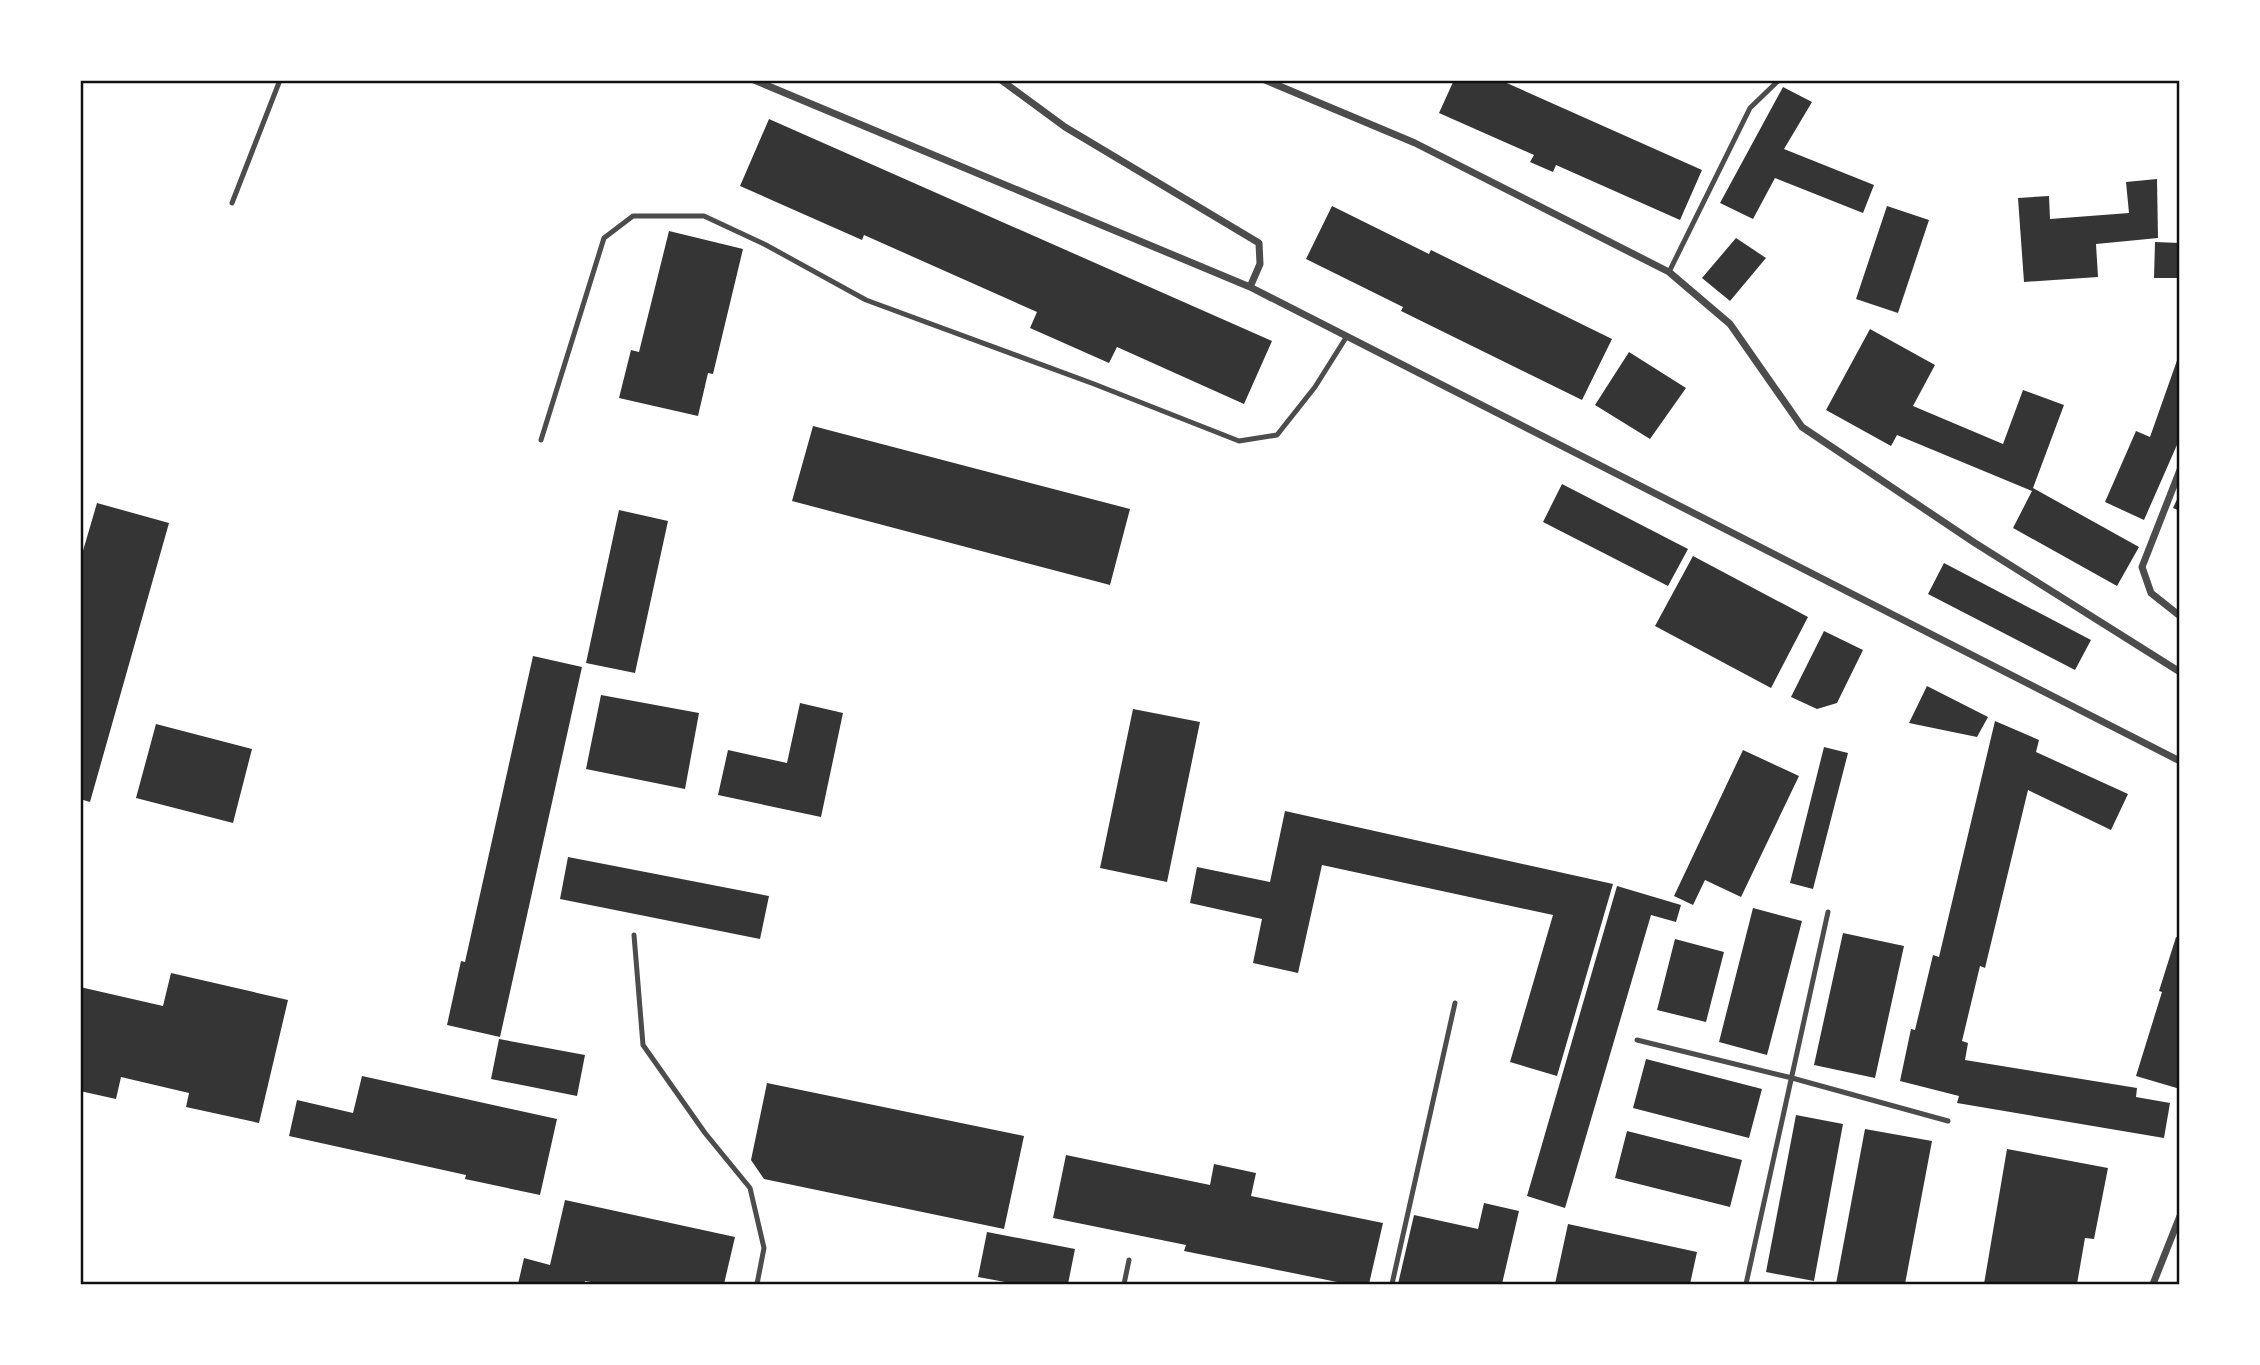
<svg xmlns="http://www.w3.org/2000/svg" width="2260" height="1365" viewBox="0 0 2260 1365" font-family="Lato,sans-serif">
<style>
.building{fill:#353535}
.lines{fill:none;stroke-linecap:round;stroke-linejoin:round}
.service{stroke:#4c4c4c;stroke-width:5}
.minor{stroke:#4c4c4c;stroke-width:7}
.neatline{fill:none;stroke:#111;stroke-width:2.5}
</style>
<rect width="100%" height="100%" fill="#fff"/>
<path class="building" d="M1454 80H1500L1702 170 1680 220 1556 165 1553 172 1530 162 1534 155 1439 113Z
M1783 87 1812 102 1784 149 1874 185 1863 213 1775 178 1753 219 1720 203Z
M769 119 1272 341 1244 404 1117 347 1109 363 1030 328 1037 312 864 235 862 240 740 186Z
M2157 179 2158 238 2096 244 2098 277 2024 282 2018 198 2049 196 2050 219 2129 213 2126 182Z
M1332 206 1429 254 1431 250 1612 339 1582 400 1401 311 1403 307 1306 259Z
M1887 206 1929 220 1898 313 1856 299Z
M669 231 743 249 713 374 708 373 698 416 619 398 631 350 639 352Z
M1736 238 1766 258 1730 301 1702 278Z
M2155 242 2180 243V278H2154Z
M1870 329 1935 365 1913 406 2003 444 2023 390 2064 405 2033 488 2139 547 2117 586 2013 528 2032 491 1897 435 1891 446 1826 410Z
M1629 352 1686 388 1650 439 1595 405Z
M2180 352V438L2144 520 2105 502 2136 431 2150 437Z
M813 426 1130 509 1110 585 792 501Z
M1562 484 1688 549 1668 586 1543 522Z
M2180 493V511L2173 508Z
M97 503 169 523 90 802 80 799V561Z
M619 510 668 521 635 673 586 663Z
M1693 556 1808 617 1771 688 1655 626Z
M1944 563 2091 640 2075 670 1928 594Z
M1824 631 1863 650 1837 703 1817 709 1791 697Z
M533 656 582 667 500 1037 447 1025 461 961 465 962Z
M1927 686 1988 717 1977 737 1909 723Z
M601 695 699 713 685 789 586 769Z
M800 703 843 713 821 817 718 795 728 750 787 763Z
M1133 709 1200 722 1167 882 1100 868Z
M1995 721 2039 740 2036 752 2128 794 2111 830 2028 790 1985 968 1980 966 1962 1041 1968 1043 1965 1060 2137 1088 2136 1097 2170 1103 2164 1138 1957 1103 1959 1096 1900 1081 1911 1029 1915 1030 1933 955 1939 957Z
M156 724 252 749 233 823 136 798Z
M1824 747 1848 753 1813 889 1790 883Z
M1743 750 1799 776 1741 897 1705 880 1693 905 1674 896Z
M1285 811 1613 884 1557 1076 1510 1062 1553 915 1322 865 1298 973 1253 963 1262 919 1190 903 1197 867 1270 882Z
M568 857 769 896 760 939 560 899Z
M1617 886 1681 905 1676 922 1651 915 1565 1208 1527 1196Z
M1753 908 1802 921 1767 1055 1719 1042Z
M1843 933 1904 946 1875 1078 1814 1065Z
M2176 937 2180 938V1089L2136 1076 2162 992 2159 991Z
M1675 939 1724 952 1706 1022 1657 1010Z
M171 973 288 1000 259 1123 186 1107 189 1093 121 1077 116 1099 80 1091V987L163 1006Z
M499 1039 585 1055 577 1096 491 1079Z
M1646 1059 1762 1089 1749 1138 1633 1108Z
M362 1076 557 1119 540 1195 465 1179 466 1175 289 1136 297 1100 353 1113Z
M767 1083 1024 1136 1004 1229 764 1179 751 1160Z
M1796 1115 1843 1124 1814 1281 1766 1272Z
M1865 1129 1932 1141 1905 1284H1836Z
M1627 1131 1742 1160 1730 1207 1615 1178Z
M2007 1149 2108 1168 2094 1239 2085 1238 2077 1284H1984Z
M1066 1155 1210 1185 1214 1164 1256 1173 1251 1196 1383 1223 1369 1284H1347L1184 1251 1186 1245 1053 1218Z
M565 1200 735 1237 724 1284H603L585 1281 584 1284H518L524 1258 550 1265Z
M1484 1203 1519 1211 1502 1284H1398L1414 1215 1478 1229Z
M1568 1224 1697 1252 1690 1284H1555Z
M987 1232 1075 1249 1068 1284H1016L978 1277Z"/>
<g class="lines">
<path class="service" d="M232 203 280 80
M1669 272 1750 108 1779 80
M541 440 604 238 633 216H704L766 245 866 300 1094 384 1239 441 1277 435 1315 387 1347 336
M634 935 643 1045 705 1133 750 1188 764 1248 757 1284
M1637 1040 1792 1078 1948 1121
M1124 1284 1129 1260
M1392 1284 1455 1003
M1746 1284 1828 912"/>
<path class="minor" d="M754 80 1250 287 2180 761
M1001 80 1065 127 1259 243 1260 264 1250 287
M1265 80 1415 143 1669 272 1730 324 1802 427 1975 543 2180 672
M2180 470 2142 567 2151 593 2180 616
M2153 1284 2180 1216"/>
</g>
<rect width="2260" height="1365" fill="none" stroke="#ffffff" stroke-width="164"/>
<rect x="82" y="82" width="2096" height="1201" class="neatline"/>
</svg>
